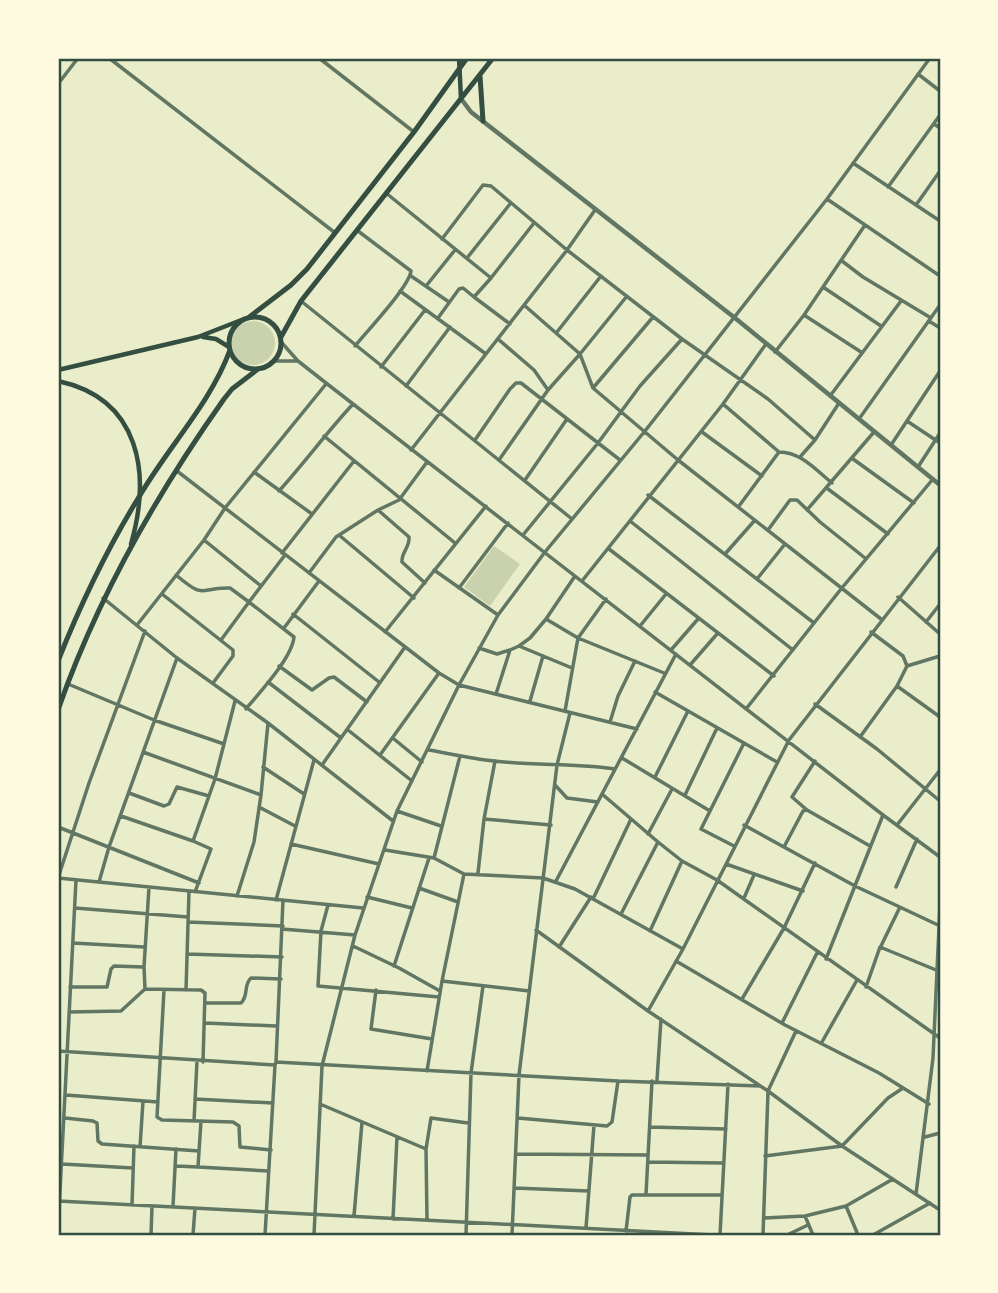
<svg xmlns="http://www.w3.org/2000/svg" width="998" height="1293" viewBox="0 0 998 1293" font-family="Signika,sans-serif">
<style>
.green{fill:#cad2ad}
.lines{fill:none;stroke-linecap:round;stroke-linejoin:round}
.minor{stroke:#617663;stroke-width:3.5}
.tertiary{stroke:#617663;stroke-width:4.5}
.secondary{stroke:#344e41;stroke-width:4.5}
.trunk{stroke:#344e41;stroke-width:5}
.neatline{fill:none;stroke:#344e41;stroke-width:2.5}
</style>
<rect width="100%" height="100%" fill="#e9edc9"/>
<path class="green" d="M231 343a22 22 0 1 1 44 0a22 22 0 1 1-44 0Z
M494 546 520 564 490 606 464 587Z"/>
<g class="lines">
<path class="minor" d="M109 58 334 232
M319 58 414 132
M918 74 940 91
M58 84 78 58
M934 124 940 128
M853 163 940 221
M888 187 940 115
M386 193 491 278 534 223
M827 199 930 58
M916 205 940 171
M442 239 483 185 491 186 567 250 682 339 768 399 815 440
M467 258 510 204
M842 261 863 277 931 318
M411 276 449 302
M491 278 474 297 510 324
M426 286 455 250
M823 287 881 326
M400 291 486 354
M301 301 572 519
M524 305 580 354 627 296
M804 315 861 352
M438 318 459 289 463 288 474 297
M929 321 940 328
M557 332 601 276
M498 339 534 370 548 390
M282 343 298 361 326 383 883 815 940 857
M355 346C367 331 409 287 411 271L358 231
M775 352 804 315 865 225
M275 361H298
M381 367 425 310
M406 386 450 327
M593 388 653 317
M830 396 901 301
M723 404 779 452 739 506
M859 419 940 305
M907 421 940 443
M702 432 762 476
M324 436 455 543
M475 440 510 389 516 383H521L620 460
M891 445 940 371
M411 450 567 250 595 210
M779 452C801 452 816 470 832 483
M800 457 815 440 839 403
M853 459 914 503
M499 460 548 390 580 354 593 388 678 460 881 619
M918 467 940 433
M177 471 439 673 459 685 637 729
M254 472 312 514
M525 480 567 419
M828 489 888 534
M279 491C305 462 327 432 353 404
M648 495 814 623
M378 510 409 537C410 547 401 553 402 562L425 583
M807 510 874 432
M630 521 793 650
M768 530 790 500H797L820 522 865 558
M339 535 414 598
M523 535 598 443 640 386 682 339
M204 540 261 586
M609 549 774 676
M282 553 354 461
M725 554 755 520
M434 570 498 615
M309 573 336 537 378 510 399 500 427 462
M176 575C207 601 197 587 230 588L249 602 285 555
M575 576 546 619 578 638 664 673
M757 579 785 544
M582 581 723 404 766 344
M459 588 508 523
M162 594 233 650V656L213 683
M898 597 940 634
M103 598 177 658 268 723 393 821
M293 614 379 682
M926 622 940 604
M137 625 204 540 225 508 326 384
M640 626 666 594
M284 628 319 581
M385 632 486 506
M221 640 249 602 294 637C292 658 260 692 246 709
M519 646 530 638 546 619
M479 648 497 654 510 650
M671 650 698 619
M690 665 717 634
M279 666 312 690 329 678 334 677 367 702
M907 666 940 656
M268 682 341 738
M68 684 154 720 224 744
M897 686 940 717
M655 692 777 762
M496 694 510 650 519 646 572 668
M530 701 543 656
M815 704 877 749 940 801
M746 709 841 589 933 479
M565 711 578 638 606 599
M610 722 618 696 635 661
M348 730 412 781
M860 737 897 686 907 666 903 656 871 632
M394 739 422 762
M429 750C451 754 473 759 494 761 535 766 575 763 615 769
M143 752 261 795 268 723
M380 755 439 673
M622 758 710 811
M322 765 405 647
M263 767 304 794
M655 777 688 711
M555 785 567 798 598 802
M129 793 164 806 169 804 177 787 209 796
M602 794 658 842
M685 795 717 728
M259 807 295 826
M807 810 792 797 815 761
M397 811 441 826
M121 816 193 841 215 779 235 701
M484 819 551 825
M744 825 855 886 938 925
M897 825 940 770
M58 827 199 883
M648 834 672 789
M193 841 211 849 195 892
M291 844 379 864
M785 845 803 811 807 810 870 846
M734 846 701 829 744 743
M385 850 434 858 464 874 543 878 575 889 683 949
M434 858 460 756
M726 864 803 891
M478 873 484 819 495 761
M58 878 363 908
M58 878 89 783 145 631
M556 881 676 654
M99 882 109 847 177 658
M149 887 144 967 145 989 201 990 205 993 203 1062
M896 887 917 839
M419 888 458 902
M237 896 254 842 261 795
M367 897 412 908
M744 898 754 875
M593 899 631 819
M276 900 314 760
M328 905 321 931 318 986 439 997
M75 908 188 917
M621 914 658 842 682 861 717 880 940 1038
M188 922 283 926
M282 929 355 935
M536 930 648 1011 768 1091 842 1146 940 1210
M650 931 682 861
M73 943 144 947
M353 946 399 968 440 991
M881 946 900 907
M559 947 591 897
M187 954 282 957
M826 959 883 815
M676 961 785 1025 879 1073 929 1104
M394 966 429 858
M442 981 529 991
M70 987H107L111 969 114 966 143 967
M866 987 880 947 936 970
M164 990 157 1117 162 1120 233 1122 239 1126 240 1147 271 1150
M186 990 189 891
M376 990 371 1029 432 1039
M742 999 784 928 815 863
M205 1003H241C249 996 243 985 251 978L281 979
M648 1011 683 949 789 740 940 546
M69 1012 121 1011 145 989
M205 1023 276 1026
M782 1023 817 953
M822 1042 857 980
M58 1051 275 1065 276 1062 618 1081 760 1086
M276 1062 283 900
M427 1071 442 981 464 874
M657 1080 661 1019
M66 1095 158 1102
M195 1099 273 1103
M320 1104 426 1149 427 1220
M65 1118 93 1121 97 1123 98 1141 102 1144 199 1151
M518 1118 607 1126 612 1122 618 1081
M194 1121 197 1061
M201 1121 198 1167 269 1171
M650 1127 726 1129
M925 1137 940 1133
M140 1147 143 1101
M426 1149 431 1118 468 1123
M516 1154 648 1155
M765 1156 842 1146 888 1098 903 1088
M648 1162 724 1163
M62 1164 133 1168
M176 1166 198 1167
M514 1188 589 1191
M646 1194 652 1081
M916 1194 933 1058 940 905
M58 1201 713 1235
M132 1205 134 1146
M173 1206 176 1149
M846 1206 858 1235
M354 1216 362 1122
M805 1216 813 1235
M764 1218 805 1216 846 1206 893 1179
M393 1219 397 1137
M586 1228 594 1125
M58 1230 76 880
M626 1231 630 1197 632 1195H722
M151 1235 152 1206
M193 1235 195 1208
M265 1235 275 1065
M314 1235 322 1066 355 935 397 811 459 685 498 615 545 552 645 431 827 199 940 276
M466 1235 471 1073 483 986
M512 1235 519 1075 557 765 570 713
M720 1235 728 1084
M763 1235 768 1091 796 1031
M787 1235 808 1225
M873 1235 930 1203"/>
<path class="tertiary" d="M462 100 471 112 735 318 940 485"/>
<path class="secondary" d="M459 58 461 99
M203 337 216 339 229 347
M58 370 198 337 244 319
M58 381C141 399 151 474 131 544"/>
<path class="trunk" d="M480 76 483 121
M229 343a26 26 0 1 1 52 0a26 26 0 1 1-52 0Z
M248 318 291 285 307 269 414 132 467 58
M281 337 301 301 493 58
M58 661C81 603 109 545 142 492 170 445 211 402 230 350
M58 710C97 598 156 495 224 399L232 389 258 369"/>
</g>
<rect width="998" height="1293" fill="none" stroke="#fefae0" stroke-width="119"/>
<rect x="60" y="60" width="879" height="1174" class="neatline"/>
</svg>
